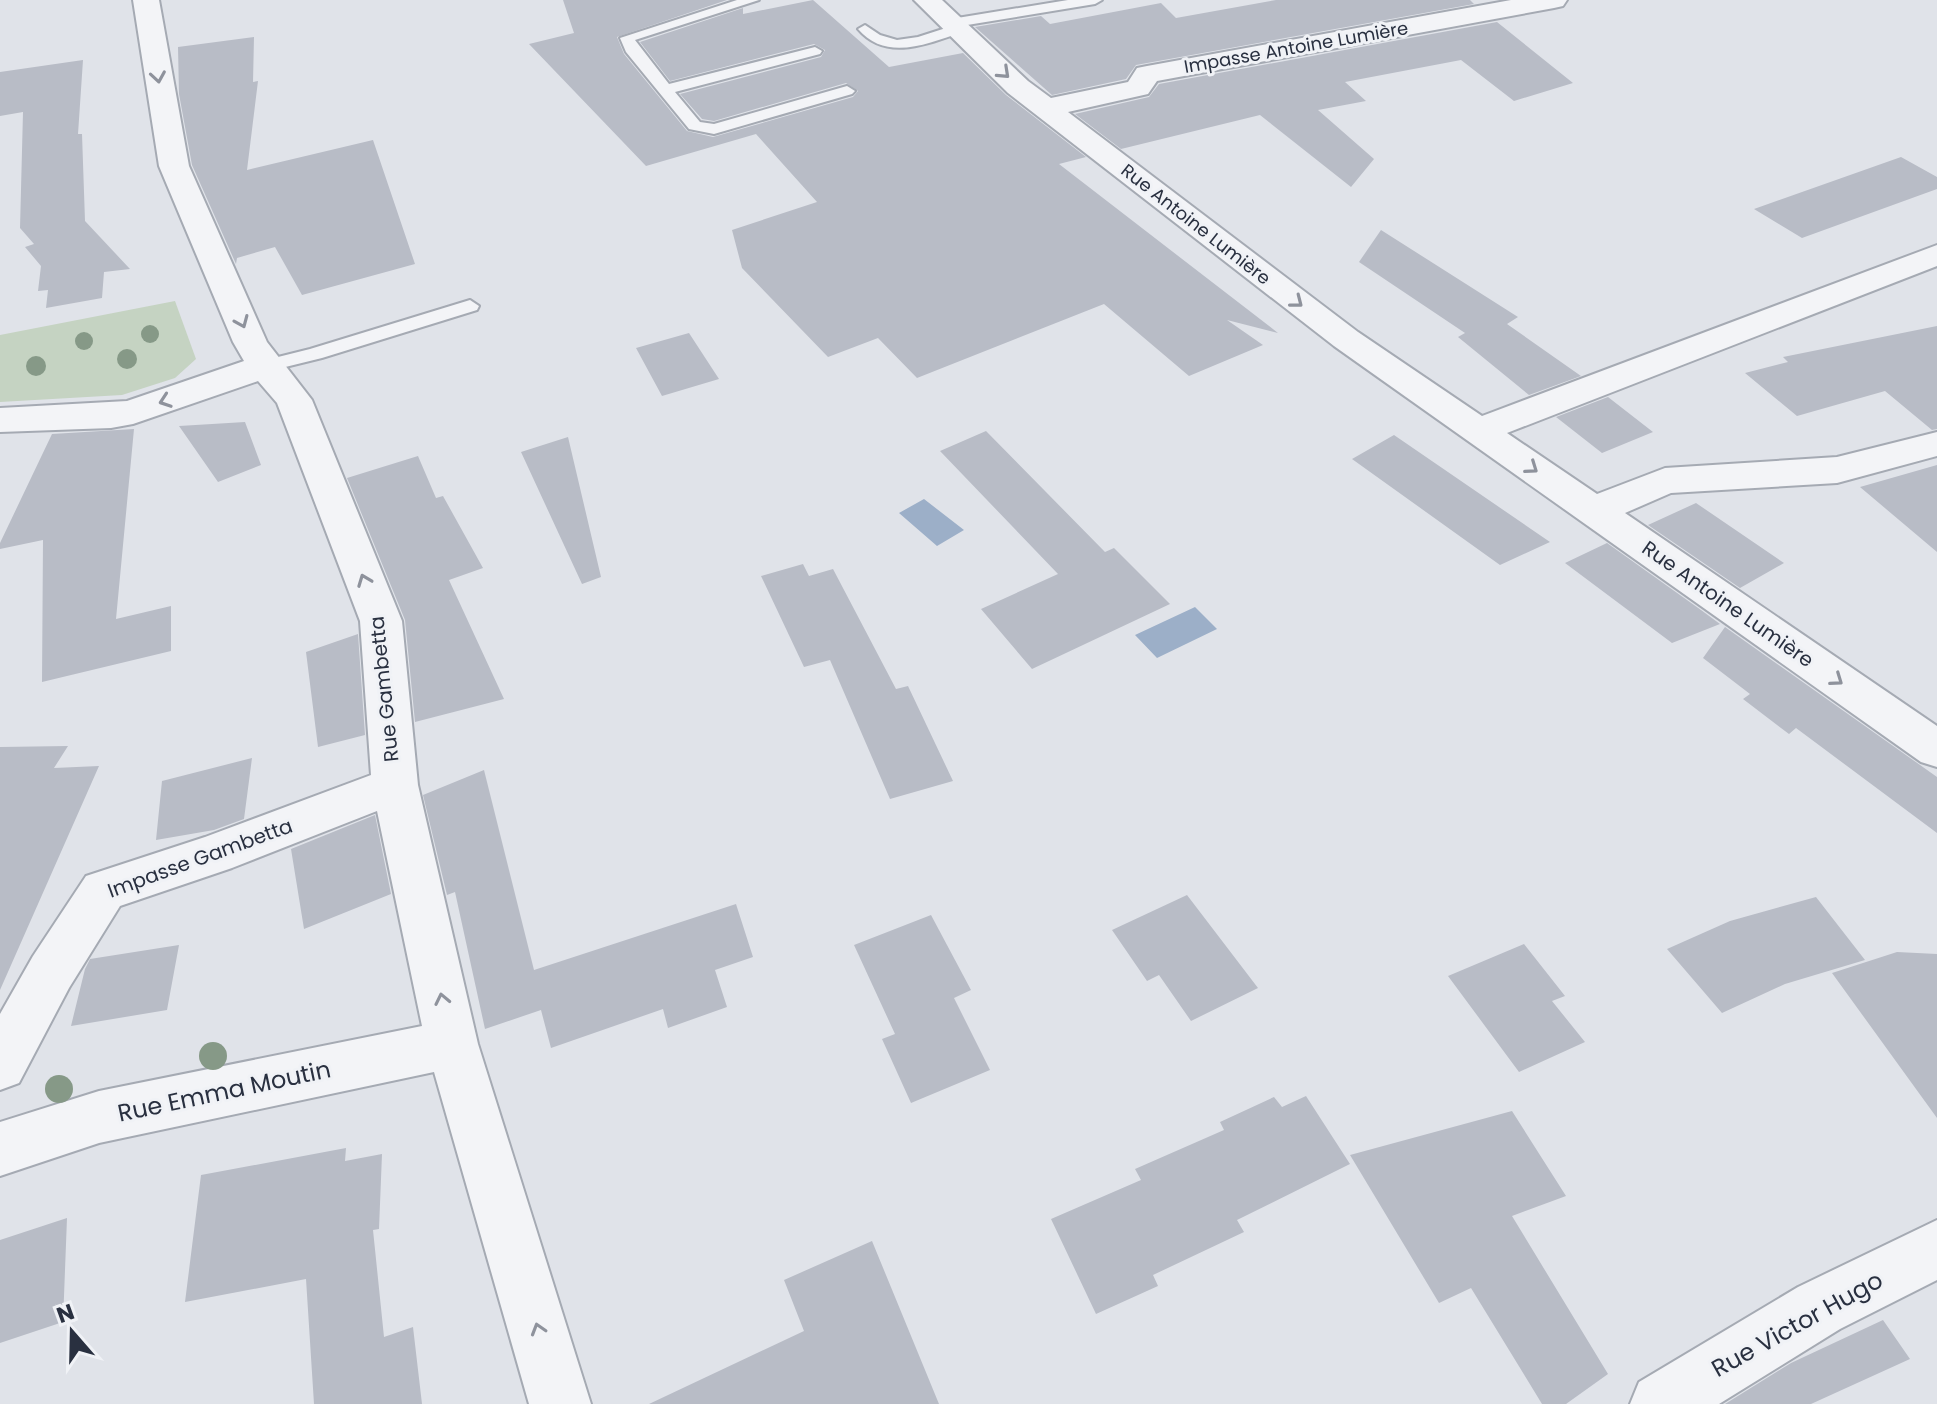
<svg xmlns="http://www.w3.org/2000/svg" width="1937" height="1404" viewBox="0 0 1937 1404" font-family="Poppins,sans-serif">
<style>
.green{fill:#c5d3c2}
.water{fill:#9cafc8}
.building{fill:#b8bcc6}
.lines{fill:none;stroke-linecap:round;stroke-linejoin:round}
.lane-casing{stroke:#a5aab3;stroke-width:4}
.street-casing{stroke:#a5aab3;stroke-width:4}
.lane{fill:#f3f4f7;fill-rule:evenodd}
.street{fill:#f3f4f7;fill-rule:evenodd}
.tree{fill:#869987}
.oneway{stroke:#8e929c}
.labels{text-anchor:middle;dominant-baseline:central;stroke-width:6;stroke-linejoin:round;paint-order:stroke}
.far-street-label{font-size:18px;fill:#293040;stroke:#f0f2f6}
.street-label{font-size:20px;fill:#293040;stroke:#f0f2f6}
.near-street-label{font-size:24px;fill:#293040;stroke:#f0f2f6}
</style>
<rect width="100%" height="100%" fill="#e0e3e9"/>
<path class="green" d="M175 301 196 359 175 378 122 395 0 402V335Z"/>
<path class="water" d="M924 499 964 530 937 546 899 513Z
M1195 607 1217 629 1157 658 1135 635Z"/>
<path class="building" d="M563 0H727L617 37 624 54 687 131 713 137 853 97 858 91 846 83 714 121 702 119 680 94 821 57 825 50 814 44 670 81 640 42 743 8V14L813 0 889 67 963 53 1006 95 1086 157 1059 164 1278 333 1227 320 1263 345 1189 376 1104 304 917 378 878 338 828 357 742 268 732 230 817 202 756 134 646 166 529 44 574 33Z
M1276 0H1470L1474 4 1136 65 1126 79 1052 95 975 27 1041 16 1050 24 1161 3 1176 18Z
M1497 22 1573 83 1514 101 1461 60 1345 82 1366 101 1318 110 1374 159 1351 187 1260 115 1121 149 1075 114 1149 97 1159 84Z
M254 37 253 82 258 81 247 170 373 140 415 264 302 295 275 247 237 258 236 264 192 165 179 94 178 47Z
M83 60 78 134H82L85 221 130 269 104 272 102 298 46 308 48 290 38 291 41 266 25 247 34 244 20 228 23 112 0 116V72Z
M1901 157 1937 177V189L1802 238 1754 209Z
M1381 230 1518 317 1507 324 1581 376 1529 395 1458 337 1465 333 1359 262Z
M1937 326V429L1932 430 1885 391 1797 416 1745 373 1788 362 1783 357Z
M689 333 719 379 662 396 636 348Z
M1608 397 1653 432 1602 453 1556 417Z
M245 422 261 465 218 482 179 426Z
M134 429 116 619 171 606V651L42 682 43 540 0 549V543L52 434Z
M986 431 1105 552 1114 548 1170 604 1032 669 981 609 1058 574 940 451Z
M1394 435 1550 542 1500 565 1352 459Z
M568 437 601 577 582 584 521 452Z
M418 456 436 498 443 496 483 568 449 580 504 699 415 722 405 620 347 478Z
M1937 465V552L1860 487Z
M1696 503 1784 563 1740 588 1648 525Z
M1607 543 1701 610 1720 624 1672 643 1565 563Z
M803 564 809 576 833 569 896 689 908 686 953 781 890 799 830 660 804 667 761 576Z
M1725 627 1937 777V833L1796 728 1789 734 1743 699 1750 694 1703 658Z
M358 634 365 735 318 747 306 652Z
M68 746 54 768 99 766 0 990V747Z
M252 758 244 819 214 830 156 840 162 781Z
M484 770 534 970 736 904 753 957 715 970 727 1007 668 1028 663 1009 551 1048 541 1010 485 1029 455 892 447 895 423 795Z
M375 815 391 894 304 929 291 849Z
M1187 895 1258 988 1191 1021 1159 975 1147 981 1112 930Z
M1816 897 1865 960 1785 984 1722 1013 1667 949 1730 921Z
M931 915 971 990 954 998 990 1070 911 1103 882 1039 895 1034 854 945Z
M1524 944 1565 996 1552 1001 1585 1042 1519 1072 1448 976Z
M179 945 167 1010 71 1026 85 969 90 959Z
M1897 952 1937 954V1118L1832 973Z
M1306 1096 1350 1164 1237 1220 1244 1232 1153 1275 1158 1286 1096 1314 1051 1219 1141 1180 1135 1169 1224 1130 1220 1122 1274 1097 1282 1107Z
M1512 1111 1566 1196 1512 1216 1608 1374 1566 1404H1542L1471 1288 1439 1303 1350 1155Z
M346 1148 345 1161 382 1154 379 1229 373 1230 384 1337 413 1327 422 1404H314L306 1279 185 1302 201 1175Z
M67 1218 63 1322 0 1343V1240Z
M872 1241 939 1404H649L804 1331 784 1280Z
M1883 1320 1910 1359 1811 1404H1725L1791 1363Z"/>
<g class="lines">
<g class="lane-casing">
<path id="lane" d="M737 0H759L635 40 669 84 815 47 822 51 820 54 675 92 700 122 714 124 847 86 855 91 852 94 714 134 689 129 626 52 620 38Z
M1068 0H1102L1095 4 961 26 964 29 962 32C927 44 886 62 858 29L865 25 880 35 897 40 918 37 949 27 944 23 951 19Z
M470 300 479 306 477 310 322 358 265 372 255 366 258 362 310 349Z"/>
</g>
<g class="street-casing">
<path id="street" d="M133 0H159L189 166 267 342 312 400 402 621 418 785 478 1044 591 1404H529L434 1072 99 1143 0 1176V1122L99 1091 422 1026 377 811 232 868 120 906 69 988 19 1083 0 1090V1014L33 956 86 876 205 837 371 775 360 621 277 403 258 381 133 424 111 428 0 432V408L127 401 244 361 233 342 159 166Z
M914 0H942L1028 81 1051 98 1128 82 1137 68 1147 66 1511 0H1567L1563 6 1554 8 1157 81 1148 94 1068 112 1358 332 1482 416 1937 245V266L1507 433 1597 494 1665 468 1837 457 1937 432V456L1837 483 1671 493 1625 513 1937 726V767L1921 762 1334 346 1008 93Z
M1937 1220V1280L1840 1329 1719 1404H1630L1639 1382 1798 1287Z"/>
</g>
<use href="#lane" class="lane"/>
<use href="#street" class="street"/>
</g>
<g class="tree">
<circle cx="150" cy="334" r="9"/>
<circle cx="84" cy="341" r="9"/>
<circle cx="127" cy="359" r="10"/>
<circle cx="36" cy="366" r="10"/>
<circle cx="213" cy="1056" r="14"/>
<circle cx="59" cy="1089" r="14"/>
</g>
<defs><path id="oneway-chevron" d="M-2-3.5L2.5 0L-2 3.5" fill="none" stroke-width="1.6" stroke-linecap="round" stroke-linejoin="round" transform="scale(2)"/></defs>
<g class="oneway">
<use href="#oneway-chevron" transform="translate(1004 73) rotate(43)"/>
<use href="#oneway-chevron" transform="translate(158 77) rotate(81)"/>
<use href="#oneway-chevron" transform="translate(1297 302) rotate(38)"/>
<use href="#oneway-chevron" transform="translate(242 322) rotate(67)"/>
<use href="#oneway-chevron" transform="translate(165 401) rotate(161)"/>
<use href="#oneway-chevron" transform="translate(1532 468) rotate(35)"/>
<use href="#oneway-chevron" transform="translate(364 580) rotate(-111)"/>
<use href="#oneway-chevron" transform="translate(1837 680) rotate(35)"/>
<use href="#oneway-chevron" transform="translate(442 999) rotate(-102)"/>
<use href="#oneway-chevron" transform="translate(538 1329) rotate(-107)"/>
</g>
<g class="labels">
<g class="far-street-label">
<text transform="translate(1296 47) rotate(-10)">Impasse Antoine Lumière</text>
<text transform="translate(1196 224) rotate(38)">Rue Antoine Lumière</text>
</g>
<g class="street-label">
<text transform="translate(1728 604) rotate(35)">Rue Antoine Lumière</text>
<text transform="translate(384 689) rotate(-96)">Rue Gambetta</text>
<text transform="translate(200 858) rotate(-20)">Impasse Gambetta</text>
</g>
<g class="near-street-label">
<text transform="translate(224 1091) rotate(-12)">Rue Emma Moutin</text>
<text transform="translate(1797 1324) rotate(-29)">Rue Victor Hugo</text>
</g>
</g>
<g transform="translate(72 1332) rotate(340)" stroke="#f0f2f6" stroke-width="6" paint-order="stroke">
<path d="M0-6L14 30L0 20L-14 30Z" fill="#293040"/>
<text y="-12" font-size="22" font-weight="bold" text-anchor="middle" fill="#293040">N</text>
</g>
</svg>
